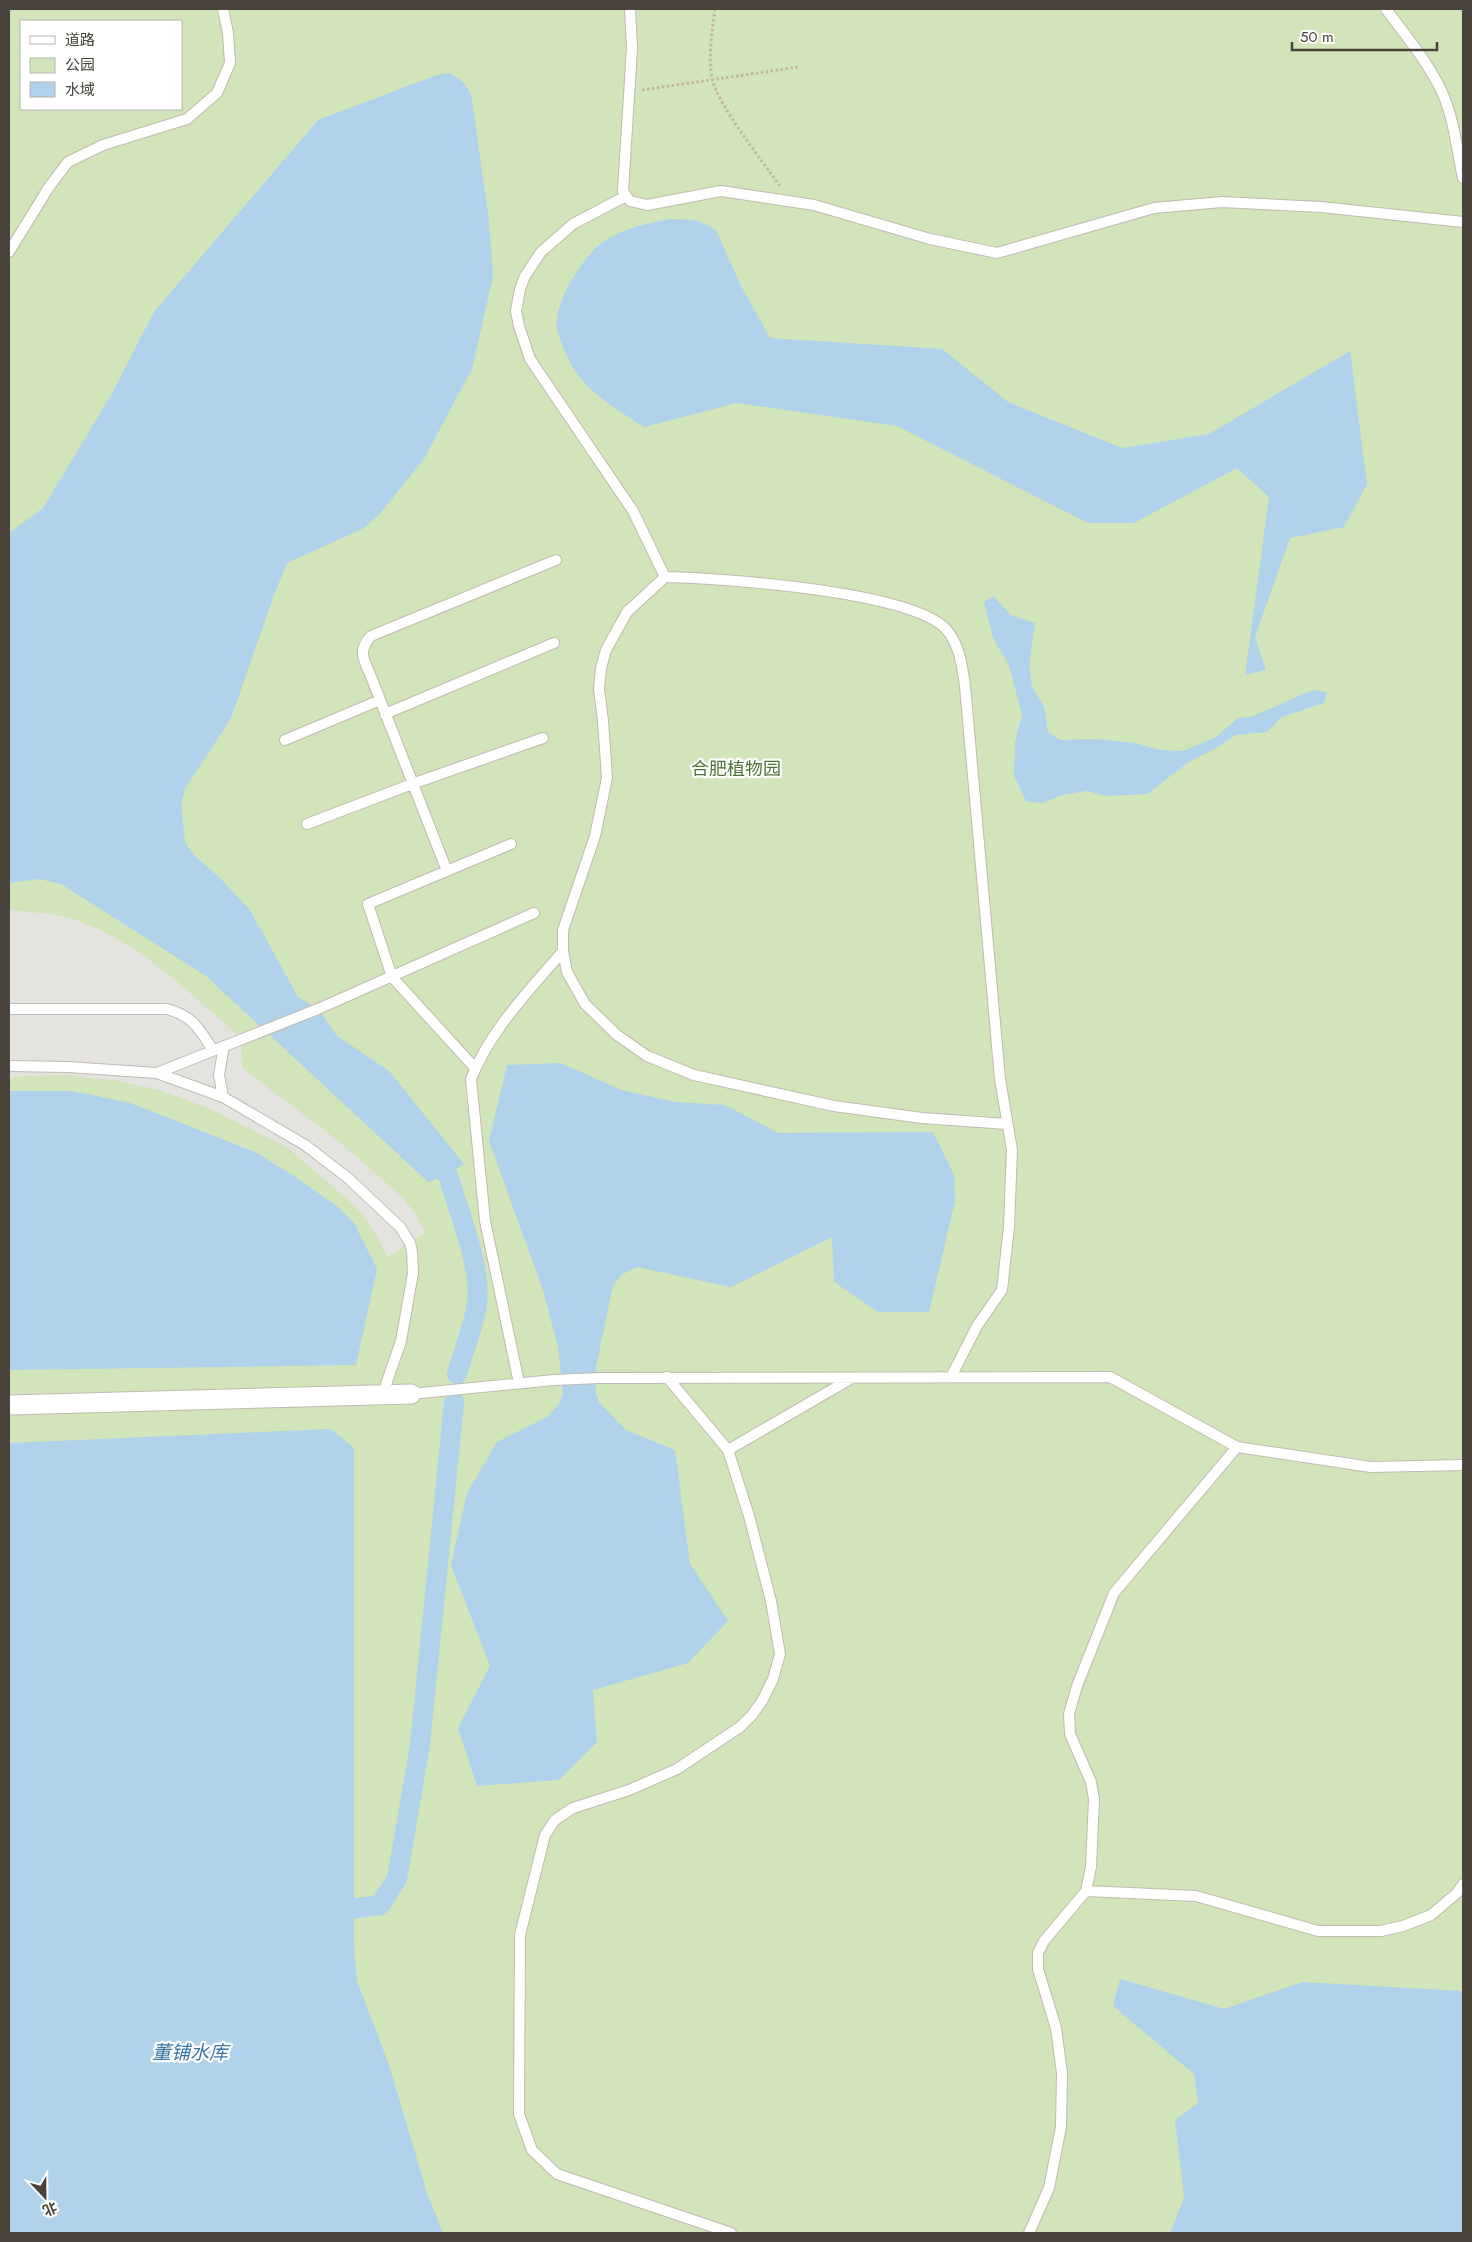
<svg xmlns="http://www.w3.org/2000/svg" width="1472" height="2242" viewBox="0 0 1472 2242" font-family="Jost,'Noto Sans SC',sans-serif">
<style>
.green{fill:#d1e4ba;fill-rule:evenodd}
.parking{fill:#e4e3e0}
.water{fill:#b0d2ea}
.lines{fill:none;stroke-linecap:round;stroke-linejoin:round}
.canal{stroke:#b0d2ea;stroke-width:20}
.service-casing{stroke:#c0bab0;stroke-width:12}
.minor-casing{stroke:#c0bab0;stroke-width:21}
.path{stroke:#c0b6a3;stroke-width:3;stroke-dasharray:2.5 2.5;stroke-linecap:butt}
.service{stroke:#fff;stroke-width:10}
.minor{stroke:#fff;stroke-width:19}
.labels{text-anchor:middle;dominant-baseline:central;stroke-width:4.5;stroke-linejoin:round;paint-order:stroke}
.park-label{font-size:18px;fill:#4c7633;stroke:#fff}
.water-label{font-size:19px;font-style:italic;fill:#3b77a3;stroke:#fff}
</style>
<rect width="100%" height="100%" fill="#f5f2ed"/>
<path class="green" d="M9 9H1463V2233H9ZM21 21H181V109H21Z"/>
<path class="parking" d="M9 910 51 914 73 919 101 930 139 952 181 985 241 1038 242 1068 342 1144 405 1200 418 1218 425 1232 388 1257 370 1224 352 1203 288 1148 213 1110 163 1091 120 1081 66 1075 9 1077Z"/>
<path class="water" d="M449 73 463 82 471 94 489 221 493 277 472 369 424 459 379 515 362 529 287 563 274 595 231 718 185 789 181 804 185 843 195 856 220 878 250 910 298 997 318 1009 337 1036 389 1071 464 1164 448 1175 428 1182 206 976 61 884 39 879 9 883V533L43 508 110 397 154 312 318 120 437 75Z
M671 219 696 220 716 230 741 286 770 338 942 349 1008 402 1122 448 1209 434 1350 351 1367 484 1344 527 1290 538 1255 637 1266 670 1245 675 1269 497 1237 468 1134 523H1088L897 426 737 403 644 427C618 410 589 394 572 366 567 358 558 336 557 327 553 304 584 255 603 242 623 228 648 223 671 219Z
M993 596 1011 615 1035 623 1029 666 1032 687 1044 706 1048 732 1060 740 1096 739 1135 743 1160 750 1183 751 1216 737 1238 718 1251 717 1313 690 1327 692 1324 703 1282 717 1267 732 1236 735 1216 748 1189 762 1147 794 1106 796 1087 791 1063 795 1041 803 1026 801 1014 776 1015 742 1022 715 1009 665 993 638 984 602Z
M561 1063 621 1090 676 1102 725 1105 778 1133 933 1132 954 1175 955 1201 929 1312H878L834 1282 832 1237 731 1287 637 1267 621 1275 613 1285 596 1367V1393L599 1402 626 1430 675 1450 690 1564 728 1621 688 1663 593 1690 597 1742 559 1780 477 1786 458 1728 490 1666 451 1565 467 1493 497 1442 547 1417 559 1404 563 1393 558 1347 543 1290 489 1141 507 1065Z
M9 1091H73L130 1103 255 1152 294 1176 338 1207 354 1223 377 1269 356 1365 9 1370Z
M331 1429 354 1448V1945L357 1981 389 2065 427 2193 443 2233H9V1443Z
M1120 1979 1224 2009 1303 1982 1463 1991V2233H1170L1184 2198 1175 2120 1198 2103 1194 2074 1113 2006Z"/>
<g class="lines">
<path class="canal" d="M448 1175C458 1211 482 1267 477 1303 474 1327 463 1351 457 1374
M350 1909 380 1905 397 1879 420 1745 454 1402"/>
<g class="service-casing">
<path id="service" d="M630 9 632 48 623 191 630 201 647 205 721 191 814 205 930 239 997 253 1154 208 1222 202 1321 207 1463 222
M1386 9C1406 36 1428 62 1442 92 1454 119 1457 150 1463 178
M626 196 573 224 541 252 525 276 520 289 516 311 519 326 530 359 633 511 665 577C720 578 910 591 946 629 960 645 962 666 965 686L1000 1079 1012 1150 1009 1227 1002 1290 977 1326 951 1377
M9 252 49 187 68 162 103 145 187 119 217 93 230 63 228 33 223 9
M665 577 627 612 606 650 601 668 599 689 603 721 607 778 595 836 563 930V951L567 972 585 1004 617 1035 647 1056 694 1075 834 1106 922 1118 1007 1124
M385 714 554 643
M285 740 380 700
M307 824 412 784 543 738
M447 871 372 679C365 661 356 652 371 636L556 560
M9 1009H167C193 1016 199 1029 213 1050
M9 1066 68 1067 157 1073 223 1097 305 1145 348 1178 400 1227 410 1243 412 1251 413 1273 401 1341 382 1396
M475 1068 392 977 368 904 511 844
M157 1073 318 1009 534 913
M223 1097 219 1075 224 1046
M667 1377 728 1450 749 1516 771 1601 780 1654 773 1679 762 1701 752 1715 740 1727 677 1769 629 1790 573 1808 555 1820 545 1835 520 1935 519 2114 532 2150 557 2174 731 2233
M519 1383 485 1221 471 1079C491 1029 529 991 563 951
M411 1394 554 1380 600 1378 1110 1377 1237 1447 1371 1467 1463 1465
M728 1450 852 1378
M1086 1891 1196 1896 1318 1931H1381L1403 1926 1431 1915 1457 1893 1463 1884
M1029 2233 1049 2188 1061 2127 1062 2073 1056 2028 1038 1969V1953L1044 1941 1086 1891 1091 1867 1094 1799 1091 1782 1070 1734 1069 1714 1077 1686 1114 1593 1237 1447"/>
</g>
<g class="minor-casing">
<path id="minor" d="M9 1405 411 1394"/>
</g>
<path class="path" d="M715 9C712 32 708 55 712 78 716 103 764 163 780 186
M642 90 798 67"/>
<use href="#service" class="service"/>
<use href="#minor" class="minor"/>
</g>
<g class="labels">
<g class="park-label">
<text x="736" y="769">合肥植物园</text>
</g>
<g class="water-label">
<text x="190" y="2052">董铺水库</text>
</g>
</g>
<rect width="1472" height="2242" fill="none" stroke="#49433b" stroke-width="20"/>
<rect x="20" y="20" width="162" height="90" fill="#ffffff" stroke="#b6b4b1"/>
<rect x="30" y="36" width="25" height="8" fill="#ffffff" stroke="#b6b4b1"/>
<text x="65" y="45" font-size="15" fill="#49433b">道路</text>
<rect x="30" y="58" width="25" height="15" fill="#d1e4ba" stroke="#b6b4b1"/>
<text x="65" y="70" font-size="15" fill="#49433b">公园</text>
<rect x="30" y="82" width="25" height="15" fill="#b0d2ea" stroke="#b6b4b1"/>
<text x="65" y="95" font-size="15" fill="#49433b">水域</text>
<g transform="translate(45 2197) rotate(158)" stroke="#ffffff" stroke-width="4" paint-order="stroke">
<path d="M0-4L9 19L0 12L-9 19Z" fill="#49433b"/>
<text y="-8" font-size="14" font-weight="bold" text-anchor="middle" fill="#49433b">北</text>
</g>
<path d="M1292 42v8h145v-8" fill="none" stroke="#49433b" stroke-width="2.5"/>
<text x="1300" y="42" font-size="15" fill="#49433b" stroke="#ffffff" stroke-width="4" paint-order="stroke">50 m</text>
</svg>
